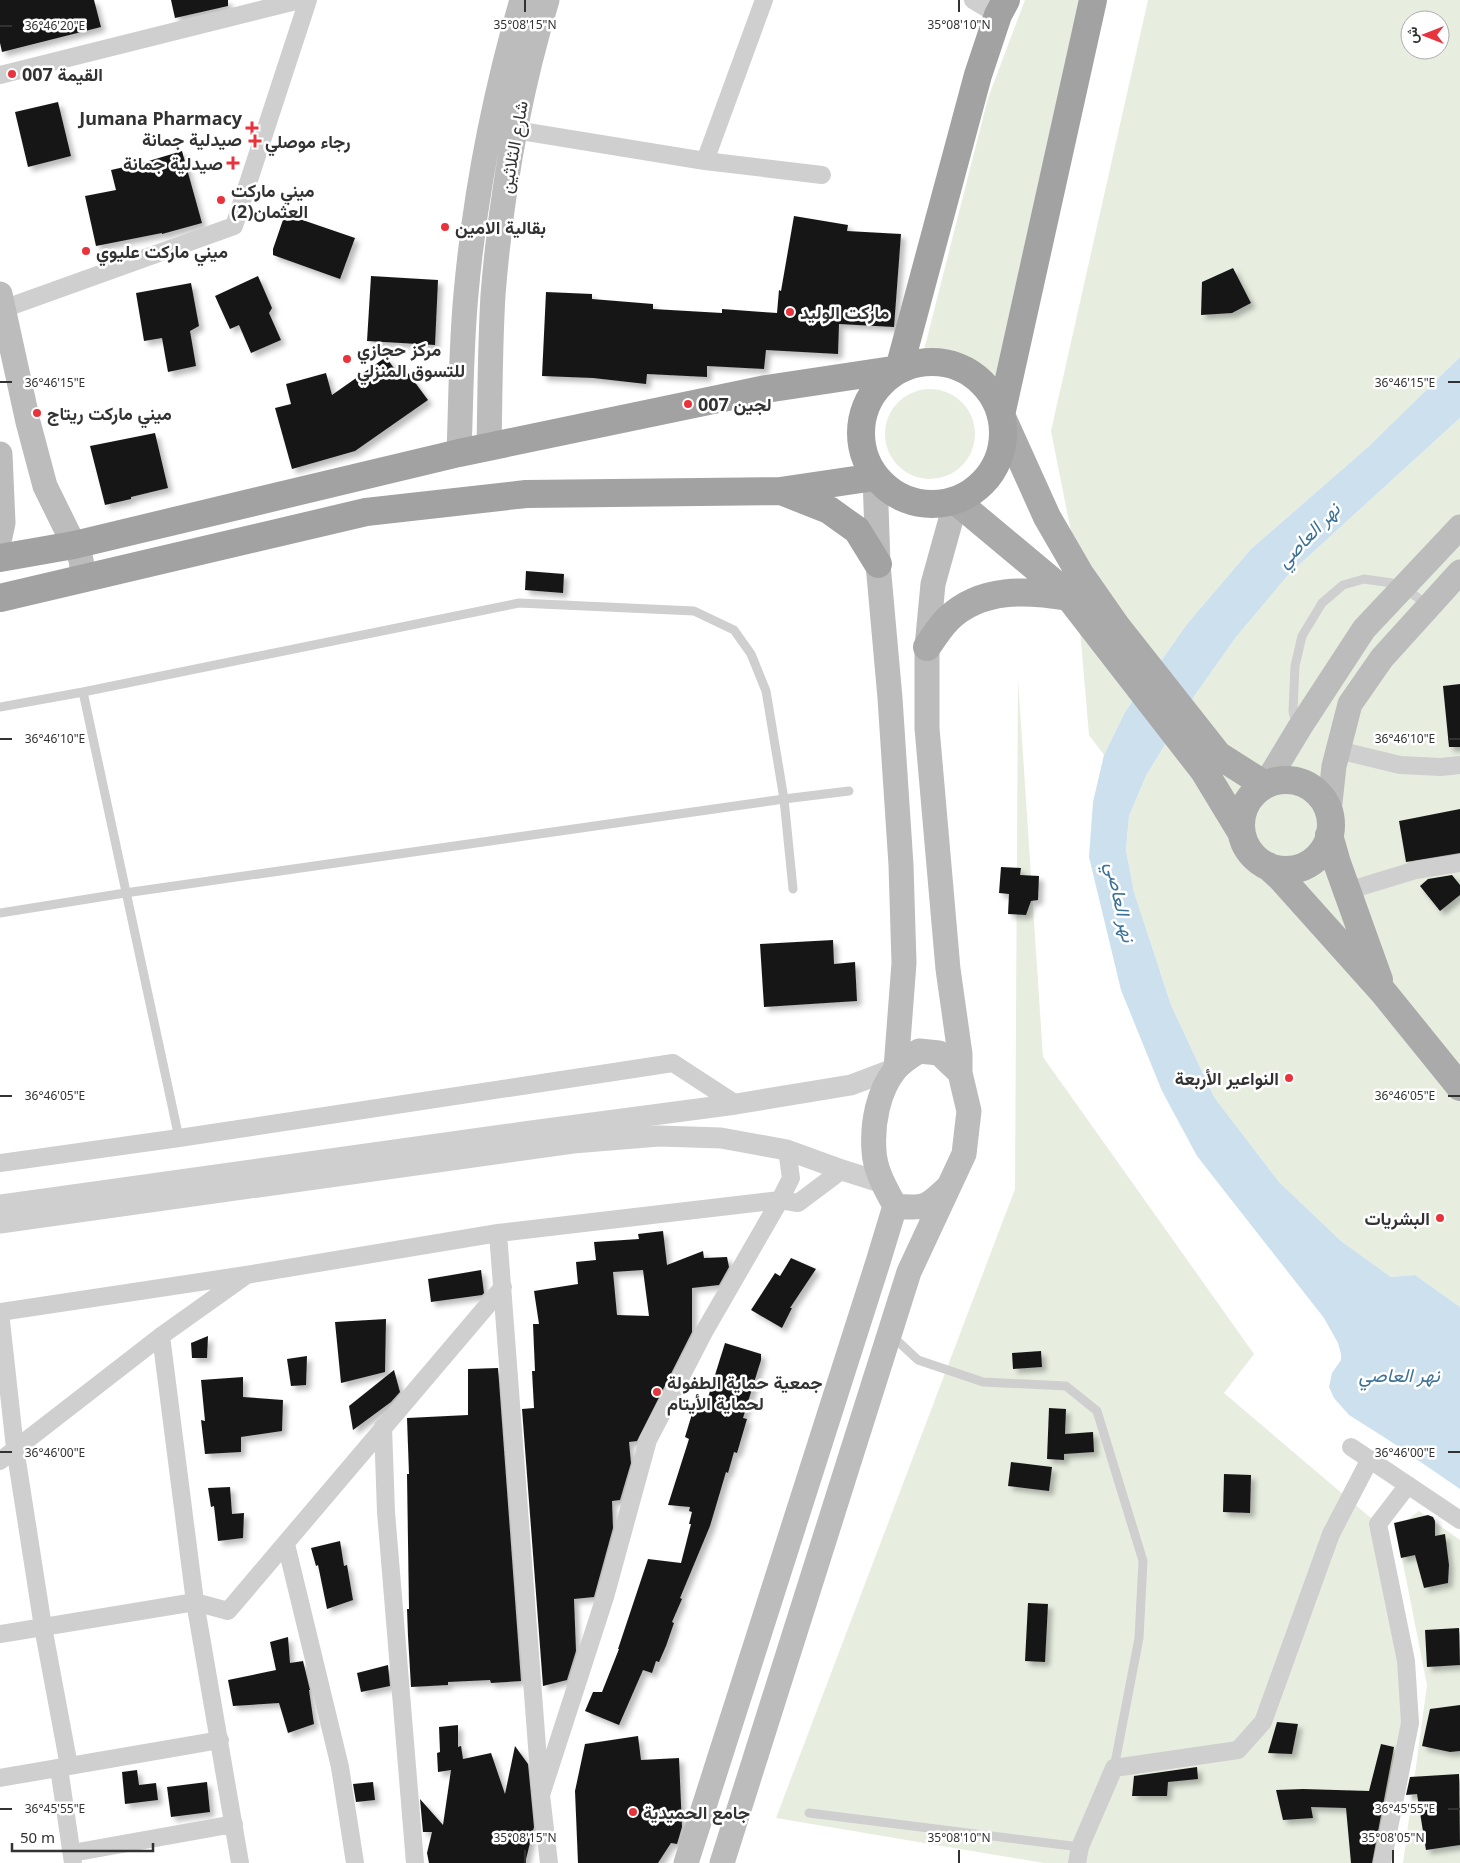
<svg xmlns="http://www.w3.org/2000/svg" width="1460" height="1863" viewBox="0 0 1460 1863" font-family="'Noto Sans',Vazirmatn,sans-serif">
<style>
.green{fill:#e7eee0;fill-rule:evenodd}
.water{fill:#cce0ee}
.building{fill:#191919;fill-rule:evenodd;filter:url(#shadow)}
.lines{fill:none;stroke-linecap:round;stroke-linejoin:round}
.service{stroke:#cfcfcf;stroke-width:9}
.minor{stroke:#cfcfcf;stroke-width:18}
.tertiary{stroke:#cfcfcf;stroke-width:21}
.secondary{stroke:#bcbcbc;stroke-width:25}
.primary{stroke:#aaa;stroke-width:28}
.trunk{stroke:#a2a2a2;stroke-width:28}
.ticks{fill:none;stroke:#323232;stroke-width:2}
.poi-dot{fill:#e9333c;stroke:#fff;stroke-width:2}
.labels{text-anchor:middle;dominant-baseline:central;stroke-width:5;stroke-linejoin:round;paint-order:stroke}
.poi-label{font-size:18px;font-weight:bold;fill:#323232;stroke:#fff;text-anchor:start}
.street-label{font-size:18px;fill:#323232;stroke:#fff}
.water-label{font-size:19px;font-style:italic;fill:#3c7297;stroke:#fff}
.ticks-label{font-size:12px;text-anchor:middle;fill:#323232;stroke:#fff;stroke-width:5;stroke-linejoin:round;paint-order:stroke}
</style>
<defs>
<filter id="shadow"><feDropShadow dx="4.5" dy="4.5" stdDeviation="2.5" flood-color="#0004"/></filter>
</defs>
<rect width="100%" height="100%" fill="#fff"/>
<path class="green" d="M1025 0H1079L993 387 970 367 943 355 923 354 988 98Z
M1148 0H1460V357L1368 447 1251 549 1187 624 1125 712 1104 755 1089 735 1072 537 1051 431ZM1410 20H1440V50H1410Z
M885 434a45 45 0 1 1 90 0a45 45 0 1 1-90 0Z
M1460 418V1307L1415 1275 1391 1277 1341 1241 1279 1182 1214 1097 1171 1005 1134 892 1126 850 1129 816 1146 776 1195 695 1236 637 1289 574Z
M1018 679 1043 1057 1254 1354 1224 1393 1378 1524 1410 1723 1382 1863H1044L776 1818 1015 1189Z
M1419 1511 1460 1540V1863H1403L1427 1685 1396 1528Z"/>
<path class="water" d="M1460 357V418L1289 574 1236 637 1195 695 1146 776 1129 816 1126 850 1134 892 1171 1005 1214 1097 1279 1182 1341 1241 1391 1277 1415 1275 1460 1307V1489L1387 1439 1349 1415 1334 1398 1329 1387 1332 1373 1341 1360V1354L1338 1343 1324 1318 1197 1156 1162 1091 1121 990 1089 857 1093 802 1104 755 1125 712 1187 624 1251 549 1368 447Z"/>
<path class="building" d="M0 0H94L101 27 2 52 0 43Z
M171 0H228V6L175 18Z
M58 102 71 156 28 167 15 112Z
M182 151 202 223 162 234V233L96 246 85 196 116 190 111 170 142 163Z
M285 214 355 238 340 279 273 255V249Z
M794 216 848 225 847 231 901 234 894 327 839 324 838 354 766 350 764 369 707 366V377L647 374 646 384 593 378 542 376 546 292 592 294V299L653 304V309L722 313V309L777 313 779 290 781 291Z
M1233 268 1251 303 1232 313 1201 315 1202 282Z
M258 276 272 308 269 313 281 340 251 353 239 325 230 329 215 296Z
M371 276 438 280 435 345 367 341Z
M191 283 199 326 190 331 196 366 168 372 162 338 144 341 136 293Z
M386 357 401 378 408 373 428 400 355 451 292 469 275 408 291 404 286 384 326 373 332 395Z
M155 433 168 488 131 497V499L105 505 90 446Z
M526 571 564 574 563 593 525 590Z
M1460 684V747H1449L1443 686Z
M1460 809V853L1406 862 1399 821Z
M1001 867 1021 868 1020 875 1039 876 1038 900 1031 901 1026 915 1008 914 1009 894 999 893Z
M1452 875 1460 885V895L1440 911 1420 886 1428 879Z
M833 940 834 964 855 962 857 1001 764 1007 760 944Z
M663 1231 667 1265 703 1251 704 1258 727 1257 729 1267 719 1285 692 1288V1332L637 1441 629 1442 631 1463 620 1500 612 1501 613 1528 594 1597 574 1599 576 1651 567 1680 543 1686 522 1409 534 1408 532 1371H535L533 1324H539L534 1291 578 1284 576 1262 596 1260 594 1242 639 1239 638 1234ZM643 1270 649 1316 617 1315 613 1272Z
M791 1258 816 1269 790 1308H792L782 1328 751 1310 775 1273 780 1276Z
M481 1270 484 1293 482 1295 431 1302 428 1279Z
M386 1319 385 1372 341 1383 335 1322Z
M208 1336 207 1358H192L191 1343Z
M725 1343 761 1354V1360L743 1418 747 1419 737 1453 734 1452 728 1473 726 1472 710 1526 680 1598 682 1599 672 1622 674 1623 666 1646 659 1662 656 1661 652 1673 643 1670 619 1725 585 1711 593 1692H602L619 1649H618L648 1559 681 1563 691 1524H689L692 1512 689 1511 690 1507 668 1505 689 1439 685 1437 695 1404 705 1407Z
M1041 1351 1042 1367 1013 1369 1012 1353Z
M307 1356 306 1385 291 1386 287 1359Z
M498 1368 521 1681 491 1683 490 1680 448 1682V1685L411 1687 408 1636 407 1609H409L407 1474H409L407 1418 468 1415V1369Z
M394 1370 400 1392 391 1402 353 1430 349 1406Z
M243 1377V1397L283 1400 282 1431 241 1437V1452L205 1454 201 1420 205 1421 201 1380Z
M1049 1408 1066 1409 1065 1434 1093 1432 1094 1452 1064 1454V1460L1047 1459Z
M1011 1462 1052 1467 1049 1491 1008 1486Z
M1224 1474 1251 1475 1250 1513 1223 1512Z
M230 1487 232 1514 244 1513 243 1538 218 1541 214 1506 211 1507 208 1488Z
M1428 1515 1433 1517 1435 1521V1536L1445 1534 1449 1565 1448 1583 1424 1588 1415 1555 1401 1558 1394 1523Z
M340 1541 344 1566 347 1565 353 1600 327 1609 318 1565 316 1566 311 1548Z
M1028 1603 1048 1604 1045 1662 1025 1661Z
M1459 1628 1460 1665 1427 1667 1425 1630Z
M288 1637 290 1663 303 1661 310 1690H309L314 1724 288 1733 279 1703 233 1706 228 1680 276 1670 270 1642Z
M388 1665 390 1686 361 1692 357 1673Z
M1460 1705V1751L1450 1752 1422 1746 1430 1709Z
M1277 1722 1298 1724 1292 1754 1268 1753Z
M458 1725V1747L461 1746 463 1759 491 1753 505 1794 515 1746 528 1764 534 1827 525 1863H429L427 1853 432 1832H423L420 1799 443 1825 451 1770 438 1772 437 1753 440 1752 439 1727Z
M638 1736 641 1760 679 1758 682 1827 677 1844 671 1843 658 1863H578L575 1791 585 1744Z
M1381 1744 1394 1747 1372 1863H1351L1346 1808 1311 1807 1313 1818 1283 1820 1276 1790 1303 1789 1369 1791Z
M1197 1767 1198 1779 1168 1782 1167 1796H1132L1134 1776Z
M137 1770 139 1785 156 1783 158 1800 125 1804 122 1772Z
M1459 1774 1460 1845 1426 1850 1417 1794 1406 1795 1410 1777Z
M207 1782 210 1812 171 1817 167 1787Z
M373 1782 375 1800 356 1802 353 1784Z"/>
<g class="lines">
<path class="service" d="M83 692 519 603 694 611 734 630 751 654 766 691 784 799 793 889
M0 707 83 692 179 1138
M1296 725 1293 711 1295 666 1302 636 1322 603 1343 585 1364 579 1392 583 1403 587 1429 606
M0 913 125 893 784 799 849 791
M891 1335 918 1360 983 1382 1066 1386 1097 1411 1143 1561 1139 1638 1114 1768
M809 1813 1080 1847"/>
<path class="minor" d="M973 0 998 15
M0 75 300 0
M515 130 705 161 822 175
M705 161 764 0
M3 309 234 226 308 0
M1338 750 1400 765 1441 767 1460 765
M1347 891 1416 870 1460 863
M0 1163 179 1138 673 1063 736 1104
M498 1233 540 1786
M0 1312 246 1275 498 1233 780 1200 798 1203 842 1170
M0 1312 15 1448 43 1627 69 1766
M161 1336 195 1602 240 1863
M383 1427 386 1512 415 1863
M1351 1447 1460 1520
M0 1461 161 1336 244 1277
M286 1544 340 1767 355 1863
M0 1634 195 1602 228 1611 503 1287
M59 1768 73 1863
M0 1778 220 1740
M72 1853 234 1824
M549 1863 541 1795 605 1597 648 1440 704 1332 780 1200 791 1178 787 1150
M1077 1863 1080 1847 1114 1768 1238 1750 1263 1722 1331 1534 1370 1459
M1382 1863 1410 1723 1406 1661 1378 1524 1408 1485"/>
<path class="tertiary" d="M0 1205 524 1132 736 1104 851 1085 896 1068
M0 1223 573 1143 659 1136 721 1138 787 1150 842 1170 883 1183"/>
<path class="secondary" d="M0 294 28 422 45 486 74 545C82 556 83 566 81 579
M489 447C490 397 490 346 493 295 501 195 518 96 547 0
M459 453C461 400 461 347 466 294 475 194 494 96 522 0
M0 454 3 523 0 537
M875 477 878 564 890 698 901 865 904 963 896 1068
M956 501 933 584 927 647V728L948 969 960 1054V1073
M1265 785 1300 727 1364 629 1460 527
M1329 812 1334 766 1350 704 1382 658 1460 572
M686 1863 878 1262 895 1206
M722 1863 909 1272 964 1154 969 1111 960 1073 939 1053 919 1051C911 1056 901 1062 895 1070 878 1091 872 1124 874 1151 875 1171 886 1189 895 1206 925 1209 927 1207 948 1187"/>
<path class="primary" d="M1001 415 1047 517 1080 574 1117 627 1218 755 1265 785
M956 501 1065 592 1204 771 1241 832
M927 647C933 638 940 627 948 619 981 587 1027 590 1069 597
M1241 825a45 45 0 1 1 90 0a45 45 0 1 1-90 0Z
M1329 835 1337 863 1379 980
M1268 866 1281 878 1384 993 1460 1087"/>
<path class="trunk" d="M861 433a71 71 0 1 1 142 0a71 71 0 1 1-142 0Z
M1001 415 1093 0
M781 491 829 510 857 530 878 564
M0 558 74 545 459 453 766 389 899 369 978 75 998 15 1006 0
M0 598 366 512 526 494 780 491 875 477"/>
</g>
<path class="ticks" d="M525 0V12M959 0V12M0 26H12M0 382H12M1448 382H1460M0 739H12M1448 739H1460M0 1096H12M1448 1096H1460M0 1452H12M1448 1452H1460M0 1809H12M1448 1809H1460M525 1850V1863M959 1850V1863M1393 1850V1863"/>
<g class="poi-dot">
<circle cx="12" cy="74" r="5"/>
<path d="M249.5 120.5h5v5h5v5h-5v5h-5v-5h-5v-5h5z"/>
<path d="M252.5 133.5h5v5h5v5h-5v5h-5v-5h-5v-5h5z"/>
<path d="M230.5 155.5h5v5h5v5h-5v5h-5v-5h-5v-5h5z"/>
<circle cx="221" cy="200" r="5"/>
<circle cx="445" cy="227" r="5"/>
<circle cx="86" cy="251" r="5"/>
<circle cx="790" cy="312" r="5"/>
<circle cx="347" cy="359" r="5"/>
<circle cx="688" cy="404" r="5"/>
<circle cx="37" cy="413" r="5"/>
<circle cx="1289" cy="1078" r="5"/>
<circle cx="1440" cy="1218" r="5"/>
<circle cx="657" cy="1392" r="5"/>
<circle cx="633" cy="1812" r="5"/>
</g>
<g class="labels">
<g class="poi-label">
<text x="22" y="74">القيمة 007</text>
<text x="242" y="118" text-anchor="end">Jumana Pharmacy<tspan x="242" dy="21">صيدلية جمانة</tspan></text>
<text x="265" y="141">رجاء موصلي</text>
<text x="223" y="163" text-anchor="end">صيدلية جمانة</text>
<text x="231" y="190">ميني ماركت<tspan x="231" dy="21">العثمان(2)</tspan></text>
<text x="455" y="227">بقالية الامين</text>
<text x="96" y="251">ميني ماركت عليوي</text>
<text x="800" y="312">ماركت الوليد</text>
<text x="357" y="349">مركز حجازي<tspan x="357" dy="21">للتسوق المنزلي</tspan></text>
<text x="698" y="404">لجين 007</text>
<text x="47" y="413">ميني ماركت ريتاج</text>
<text x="1279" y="1078" text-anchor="end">النواعير الأربعة</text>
<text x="1430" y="1218" text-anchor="end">البشريات</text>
<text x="667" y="1382">جمعية حماية الطفولة<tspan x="667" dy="21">لحماية الأيتام</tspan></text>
<text x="643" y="1812">جامع الحميدية</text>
</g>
<g class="street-label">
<text transform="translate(513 147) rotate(-80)">شارع الثلاثين</text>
</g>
<g class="water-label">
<text transform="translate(1308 535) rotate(-46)">نهر العاصي</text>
<text transform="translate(1121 902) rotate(78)">نهر العاصي</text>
<text x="1399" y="1375">نهر العاصي</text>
</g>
</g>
<g class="ticks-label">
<text x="525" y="29">35°08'15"N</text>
<text x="959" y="29">35°08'10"N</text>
<text x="55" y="30">36°46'20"E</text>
<text x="1405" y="387">36°46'15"E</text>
<text x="55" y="387">36°46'15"E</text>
<text x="1405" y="743">36°46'10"E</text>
<text x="55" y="743">36°46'10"E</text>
<text x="1405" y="1100">36°46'05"E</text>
<text x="55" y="1100">36°46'05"E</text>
<text x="1405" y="1457">36°46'00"E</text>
<text x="55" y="1457">36°46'00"E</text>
<text x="1405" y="1813">36°45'55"E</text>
<text x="55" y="1813">36°45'55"E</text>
<text x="525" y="1842">35°08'15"N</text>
<text x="959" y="1842">35°08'10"N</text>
<text x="1393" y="1842">35°08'05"N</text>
</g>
<g transform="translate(1425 35) rotate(270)"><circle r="24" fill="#ffffff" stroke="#adadad"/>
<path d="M0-4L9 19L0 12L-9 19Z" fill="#e9333c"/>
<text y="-8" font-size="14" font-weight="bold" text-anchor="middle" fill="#323232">ش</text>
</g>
<path d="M12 1843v8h141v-8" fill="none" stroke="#323232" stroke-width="2.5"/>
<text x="20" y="1843" font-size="15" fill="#323232" stroke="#ffffff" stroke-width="4" paint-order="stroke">50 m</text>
</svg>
